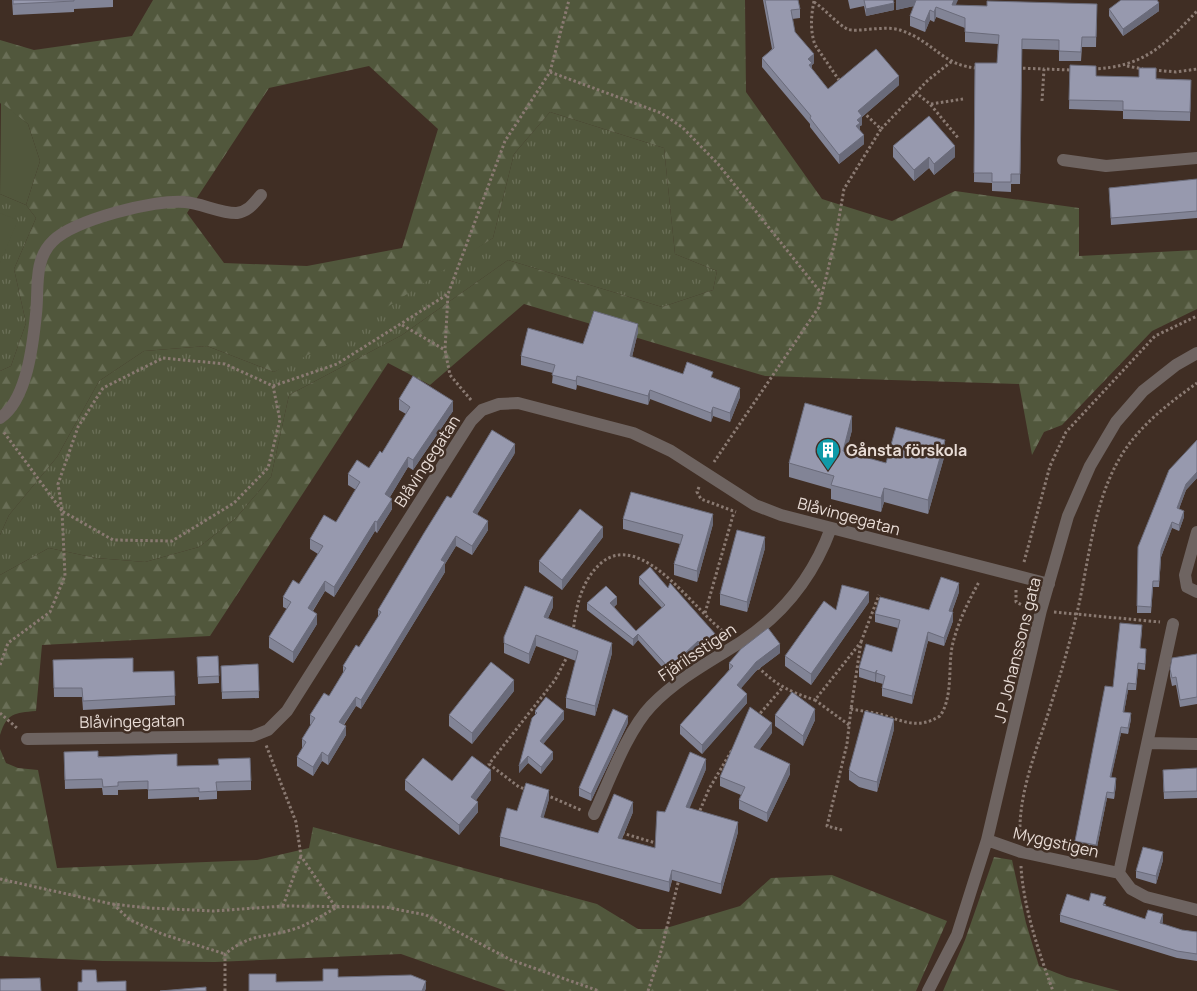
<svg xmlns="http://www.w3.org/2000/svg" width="1197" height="991" viewBox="0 0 1197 991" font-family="Manrope,sans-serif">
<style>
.grass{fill:url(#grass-tufts)}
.forest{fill:url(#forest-firs);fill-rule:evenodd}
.park{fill:#51573c}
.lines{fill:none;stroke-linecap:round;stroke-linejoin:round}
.path{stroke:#8a7a72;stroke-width:3;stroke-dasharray:2.5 2.5;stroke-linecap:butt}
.minor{stroke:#6e6461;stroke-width:12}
.wall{fill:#828496}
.shaded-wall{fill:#6a6b7a}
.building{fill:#9799ae;stroke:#6a6b7a}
.labels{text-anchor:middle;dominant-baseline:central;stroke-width:5;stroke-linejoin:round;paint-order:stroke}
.poi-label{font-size:16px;font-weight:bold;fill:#e8dcd6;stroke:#402e24;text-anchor:start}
.street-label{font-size:16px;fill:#e8dcd6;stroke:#402e24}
</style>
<defs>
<pattern id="grass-tufts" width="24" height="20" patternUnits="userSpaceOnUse" patternTransform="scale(1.25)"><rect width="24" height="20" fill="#51573c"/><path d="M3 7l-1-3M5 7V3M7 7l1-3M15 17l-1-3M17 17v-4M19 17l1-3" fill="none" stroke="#6a6f57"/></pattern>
<pattern id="forest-firs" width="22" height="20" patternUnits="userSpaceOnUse" patternTransform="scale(1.25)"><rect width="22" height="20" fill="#51573c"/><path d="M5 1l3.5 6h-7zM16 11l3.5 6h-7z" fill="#6a6f57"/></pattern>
</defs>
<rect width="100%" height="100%" fill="#402e24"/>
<path class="grass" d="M550 112 664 148 675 254 717 271 713 290 662 307 508 260 402 335 289 395 271 477 236 518 199 547 145 562 96 558 49 548 0 575V535L9 515 57 457 99 381 144 351 207 346 274 372 493 238 514 154Z
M0 194 26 205 36 218 14 269 26 323 11 366 0 371Z"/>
<path class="forest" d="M153 0H745L746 92 822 199 892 221 955 191 1079 208V256L1197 250V309L1152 331 1062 425 1044 432 1032 455 1019 384 765 376 524 304 430 385 388 363 210 636 42 645 36 711C14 713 7 713 0 735V575L49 548 96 558 145 562 199 547 236 518 271 477 289 395 402 335 508 260 662 307 713 290 717 271 675 254 664 148 550 112 514 154 493 238 332 343 274 372 207 346 144 351 99 381 57 457 9 515 0 535V371L11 366 26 323 14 269 36 218 26 205 40 161 28 124 0 103V40L34 50 132 36ZM369 66 438 129 402 248 307 266 224 263 187 213 269 88Z
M0 749 6 763 18 768 38 770 57 868 257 860 309 848 313 827 597 904 638 929H663L740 906 771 878 832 875 947 921 916 991H506L401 954 215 962 103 961 0 956Z
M994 857 1012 860 1026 923 1039 966 1067 977 1120 991H943L965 940Z"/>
<path class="park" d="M1 102 28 124 40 161 26 205 0 194Z
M0 213 18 220 0 263Z"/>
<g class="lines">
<path class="path" d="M814 1C811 16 810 30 815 45L841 83
M814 2C825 9 835 22 847 29 856 33 884 25 900 30 934 41 943 67 979 68
M1127 66 1143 69
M1018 68 1044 69
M1093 69C1143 67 1164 46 1197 11
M1154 70 1176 72 1197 69
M550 72 661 113 682 127 718 164 822 294 819 307 714 462
M915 92 930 104 959 139
M1042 101 1044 69 1071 70
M931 104 963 99
M863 112 881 129 928 80 951 62
M822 294 835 241 844 189 881 129
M402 325 445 350
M163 358 225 364 273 386 280 420 268 468 234 503 172 541 113 540 62 511 58 484 78 427 103 388Z
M273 386 337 364 448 294
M471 400 450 375 445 350 448 294 505 141 550 72 569 0
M699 487 697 492 701 499 736 512
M1024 562 1050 466 1066 432 1155 336 1197 316
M1016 590V602L1026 607
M1054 612 1160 622
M705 613 734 512
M573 632C576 607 581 581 601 563 643 528 697 615 727 634
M861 642 879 595
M0 665 8 643 50 612 65 576 62 511 3 431
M758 667C776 685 790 692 815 700
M0 713 18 729
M757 717 783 687
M849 725 815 700 861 642 851 709
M528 790 519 787 489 764 555 680 568 655
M546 795 581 810
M698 815 709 789 732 750
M842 830 827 826 847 744 851 709C861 711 873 712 883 715 905 722 919 729 940 716 953 697 948 669 952 647 957 624 968 602 979 582
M622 833 659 844
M1020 837C1018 790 1039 745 1052 701 1061 673 1069 645 1076 617 1089 564 1092 504 1121 456 1139 426 1169 403 1197 383
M1021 866C1023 906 1039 953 1053 991
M0 879 112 904 149 908 214 911 283 906 385 907 426 915 511 960 599 991
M113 904 130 920 162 934 225 954
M283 906 301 856
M225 991V954C252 932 264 939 294 929 308 925 322 915 336 908L301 856 296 822 266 745
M648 991 660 955 679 879"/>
<path class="minor" d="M1063 160 1106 166 1197 158
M0 418C27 400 33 344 36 314 39 289 33 260 53 241 74 220 155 199 185 202 200 203 223 214 237 213 249 211 254 203 261 195
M1197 532 1185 575 1187 587 1197 592
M27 739 253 736 268 730 287 711 471 421 482 410 499 404 518 403 633 433 671 451 755 505 781 515 1049 584
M1148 743 1197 744
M594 814C609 782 627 731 651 706 677 679 709 662 741 642 784 614 813 577 831 528
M987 840 1021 852 1119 873 1173 624
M1119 873 1131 889 1146 897 1197 910
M928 991 957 935 987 840 1041 610 1068 516 1090 466 1116 422 1143 391 1176 365 1197 353"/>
</g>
<path class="wall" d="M12 0H113V7L74 9V12L13 15Z
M763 0H798L800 9V18L792 19 795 32 814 63 812 65V69L828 89 899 85 862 117V125L860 126V130L864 144 839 164 810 127V124L762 67V58L772 49Z
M848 0H893L894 10 866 16 864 6 850 9Z
M896 0 956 5 987 6 1097 4 1096 47H1082L1081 61H1059V50L1022 49 1020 184H1011V192L992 191V183L974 182 975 63H997L998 44 965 42V28L936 17 934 22 930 20 925 32 910 26V16L914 6 896 10Z
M1109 9 1159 11 1123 36 1109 16Z
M1070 65 1096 76 1191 80 1190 121 1123 119V111L1069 109Z
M893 146 955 157 934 175 929 168 914 181 893 157Z
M1197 179V218L1111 225 1109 188Z
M638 332 632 357 683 374 713 378 740 397 730 422 713 416 711 422 650 399 648 405 577 385 576 390 552 383 553 373 521 365V356Z
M399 399 453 411 413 470 408 467 390 497 392 509 377 533 375 531 334 597 325 591 313 611 317 624 293 663 269 648V637L287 609 283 607V597L299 584 318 554 310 549V539L336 522 356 490 348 485V474L369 468 382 453 406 414 399 410Z
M852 430 846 452 886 463 945 454 928 514 884 502 881 512 831 499V489L789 477V463Z
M1197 440V478L1186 490 1179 509 1184 517 1179 531 1172 528 1161 557 1159 587H1153L1151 613H1137L1138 547Z
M515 453 477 514 488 530 472 555 456 546 445 564V572L361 709 356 706 344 725 346 735 328 765 322 761 313 776 297 766V757L302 749V739L311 725 310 724V715L329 696 343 673V666L359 647 378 617V610Z
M623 519 713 524 697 582 674 575V564L680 544 623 529Z
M603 537 562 590 539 572V561Z
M765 548 747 612 720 605V594Z
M639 577 717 642 704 654 698 647 669 675 638 640 633 646 587 610V603L617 604 614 607 636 631 662 608 639 584Z
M959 592 952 612 953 621 944 646 928 641 912 704 882 696V688L883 684 876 682V680L875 682 859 677V668L892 652 898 628 875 622V614L929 610Z
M869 602 811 685 785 666V656Z
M553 607 548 618 612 653 595 716 566 708V698L576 661 536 646 529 664 504 653V637Z
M1142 631 1140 648 1146 655 1145 670 1138 669 1136 690H1128L1124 712 1131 719 1128 734 1121 733 1111 777 1116 785 1114 799 1107 798 1096 852 1075 848V841L1113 687Z
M780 653 756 671 741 688 747 703 702 754 680 734V725L729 670V663Z
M1197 654V704L1180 707 1176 685 1172 686 1170 676V669Z
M218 656 219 683 198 684 197 657Z
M53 660 133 672 174 671 175 705 83 710 82 697H54Z
M258 664 259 698 222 699 221 666Z
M514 691 472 744 449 726V715Z
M535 711 564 719 543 744 553 759 541 774 528 763 519 773 535 715Z
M775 715 815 720 803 746 775 726Z
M628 723 591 801 579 796V788Z
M894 729 877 792 859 787 849 780V770Z
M772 733 759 750 790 774 767 822 739 809V800L741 795 720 786V777Z
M64 752 177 766 251 781V790L217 791V799L199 800V797L148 799V789L118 790V795H103L102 788 65 789Z
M1197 768V798L1164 799 1163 777Z
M706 769 689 808 738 832 721 894 672 880 669 892 500 846V837L517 811 549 799 543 818 598 833 633 812 622 839 655 848 665 812Z
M405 780 452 781 491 780 476 800 478 812 459 835 405 790Z
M1163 860 1156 884 1136 878V871Z
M1089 901 1106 904 1105 906 1145 919 1163 921 1162 924 1182 930 1197 932V961L1177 958 1060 922V915Z"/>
<path class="shaded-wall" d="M896 0H918V5L896 10Z
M954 0H958L952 14V5Z
M894 3V10L866 16V9Z
M1159 3V11L1123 36V29Z
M936 7V17L934 22V12Z
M930 10V20L925 32V22Z
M814 54V63L812 65V72L809 74 808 59Z
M899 76V85L862 117V125L860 126V132L856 135 858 111Z
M864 135V144L839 164V155Z
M955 146V157L934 175V164Z
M929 157V168L914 181V170Z
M638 324V332L630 365V356Z
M577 376V385L576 390V381Z
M740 388V397L730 422V413Z
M650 390V399L648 405V396Z
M453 401V411L413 470V460Z
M713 407V416L711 422V413Z
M852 416V430L843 465V451Z
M945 440V454L928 514V500Z
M515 444V453L473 521V512Z
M408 457V467L385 505V494Z
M1197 472V478L1186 490 1177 514V508L1186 484Z
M884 488V502L881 512V498Z
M392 499V509L377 533V522Z
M1184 511V517L1179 531V525Z
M713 514V524L697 582V571Z
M375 521V531L334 597V587Z
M488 521V530L472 555V546Z
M1172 522V528L1161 557 1159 587 1161 550Z
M603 527V537L562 590V580Z
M456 536V546L445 564V572L361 709V700L441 560Z
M765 537V548L747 612V602Z
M325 581V591L308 618V608Z
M959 583V592L949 619V611Z
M869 592V602L811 685V674Z
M553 597V607L544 627V617Z
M617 597V604L610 609V603Z
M953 612V621L944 646V638Z
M317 614V624L293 663V652Z
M928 632V641L912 704V696Z
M638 634V640L633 646V639Z
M536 635V646L529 664V654Z
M717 636V642L704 654V647Z
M698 641V647L669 675V668Z
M612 643V653L595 716V706Z
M780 644V653L756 671 737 693V685L756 662Z
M877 670 876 680 875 682V673Z
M514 680V691L472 744V733Z
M1128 683V690L1123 718V712Z
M747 694V703L702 754V745Z
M356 697V706L339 731V722Z
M815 709V720L803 746V736Z
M564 711V719L540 748V741Z
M1131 713V719L1128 734V728Z
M628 716V723L591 801V794Z
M894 719V729L877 792V782Z
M772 723V733L754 757V747Z
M346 726V735L328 765V756Z
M1121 727V733L1110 783V777Z
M322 752V761L313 776V767Z
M553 752V759L541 774V767Z
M528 756V763L519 773V766Z
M706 759V769L686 817V807Z
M790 764V774L767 822V813Z
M491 770V780L471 807V797Z
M1116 778V785L1114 799V793Z
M549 790V799L541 827V817Z
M1107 792V798L1096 852V845Z
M478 802V812L459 835V825Z
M633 802V812L618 848V838Z
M738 822V832L721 894V884Z
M1163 852V860L1156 884V876Z
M672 870V880L669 892V882Z
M1163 914V921L1160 929V923Z
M426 981V989L425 991H422Z"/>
<path class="building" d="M13 0H74V1L13 4Z
M765 0H798L800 9 791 10 795 32 814 54 808 59 812 63 809 65 828 89 876 49 899 76 858 111 862 116 857 120 860 123 856 126 864 135 839 155 810 118 811 116 762 58 774 48Z
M864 0H893L894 3 866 9Z
M916 0H954L952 5 987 6V1L1097 4 1096 37H1082L1081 52 1059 51V40L1022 39 1020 174H1011V182H992V173H974L975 63H997L999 35 965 32V18L936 7 934 12 930 10 925 22 910 16Z
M1121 0H1157L1159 3 1123 29 1109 9Z
M1070 65 1096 66V76L1139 77V68H1156V79L1191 80 1190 112 1123 110V101L1069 100Z
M929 116 955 146 934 164 929 157 914 170 893 146Z
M1197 179V211L1111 218 1109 188Z
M594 311 638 324 630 356 683 374 687 362 713 372 711 377 740 388 730 413 713 407 711 413 650 390 648 396 577 376 576 381 552 375 555 365 521 356 528 328 583 344Z
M413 376 453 401 413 460 408 457 385 494 392 499 377 522 375 521 334 587 325 581 308 608 317 614 293 652 269 637 291 602 283 597 293 580 299 584 323 546 310 539 324 515 336 522 360 482 348 474 357 460 369 468 380 451 382 453 410 407 399 399Z
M805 403 852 416 843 451 886 463 896 427 945 440 928 500 884 488 881 498 831 485 834 476 789 463Z
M492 430 515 444 473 512 488 521 472 546 456 536 441 560 445 562 361 700 356 697 339 722 346 726 328 756 322 752 313 767 297 757 306 742 302 739 315 718 310 715 324 693 329 696 346 668 343 666 356 645 359 647 381 612 378 610 424 533 447 496 451 498Z
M1197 440V472L1186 484 1177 508 1184 511 1179 525 1172 522 1161 550 1159 581H1153L1151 607 1137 606 1138 547 1169 470Z
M631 492 713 514 697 571 674 564 683 535 623 519Z
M580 509 603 527 562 580 539 561Z
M737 530 765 537 747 602 720 594Z
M650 567 668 588 670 583 717 636 704 647 698 641 669 668 638 634 633 639 587 603 606 586 617 597 610 603 636 631 665 605 639 577Z
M941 577 959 583 949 611 953 612 944 638 928 632 912 696 882 688 885 676 876 673 877 670 875 673 859 668 866 644 892 652 900 620 875 614 880 597 929 610Z
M842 585 869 592 811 674 785 656 824 601 836 610Z
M525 586 553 597 544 617 612 643 595 706 566 698 578 651 536 635 529 654 504 643V637Z
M1120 623 1142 625 1140 648 1146 649 1145 664 1138 663 1136 684 1128 683 1123 712 1131 713 1128 728 1121 727 1110 777 1116 778 1114 793 1107 792 1096 845 1075 841 1105 686 1113 687Z
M768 628 780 644 756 662 737 685 747 694 702 745 680 725 733 666 729 663 741 649Z
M1197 654V697L1180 700 1176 677 1172 678 1170 669 1172 658Z
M218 656 219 676 198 677 197 657Z
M133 658V672L174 671 175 696 83 701 82 688H54L53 660Z
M491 662 514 680 472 733 449 715Z
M258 664 259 691 222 692 221 666Z
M792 692 815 709 803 736 775 715Z
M546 697 564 711 540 741 553 752 541 767 528 756 519 766 532 718 537 713 535 711Z
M750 707 772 723 754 747 790 764 767 813 739 800 745 787 720 777Z
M613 709 628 716 591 794 579 788Z
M865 711 894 719 877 782 859 777 849 770Z
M98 751V757L177 754V766L219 765 218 759 250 758 251 781 216 782 217 791 199 792V788L148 790V781L118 782V786L103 787 102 779 65 780 64 752Z
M690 752 706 759 686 807 738 822 721 884 672 870 669 882 500 837 507 808 517 811 526 783 549 790 541 817 598 833 614 794 633 802 618 838 655 848 657 811 665 812Z
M472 756 491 770 471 797 478 802 459 825 405 780 423 758 452 781Z
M1197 768V791L1164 792 1163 770Z
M1143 847 1163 852 1156 876 1136 871Z
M1091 893 1106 897 1103 905 1145 919 1148 910 1163 914 1160 923 1182 930 1197 932V954L1177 951 1060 915 1067 894 1089 901Z
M323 969H338V977L411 975 426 981 422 991H249V974H276V982L323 981Z
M82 970H96L97 982 126 981V991H78V982H82Z
M40 978 41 991H0V979Z
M206 987V991H160Z"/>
<defs>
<g id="building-pin" transform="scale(1.25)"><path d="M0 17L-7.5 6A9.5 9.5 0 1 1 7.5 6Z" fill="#0f9aa8" stroke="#402e24"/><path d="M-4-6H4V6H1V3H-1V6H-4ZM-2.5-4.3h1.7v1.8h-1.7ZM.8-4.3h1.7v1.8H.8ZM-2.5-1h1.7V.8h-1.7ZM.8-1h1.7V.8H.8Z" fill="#fff"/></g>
</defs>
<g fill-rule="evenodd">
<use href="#building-pin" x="828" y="450"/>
</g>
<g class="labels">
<g class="poi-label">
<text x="846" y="450">Gånsta förskola</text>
</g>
<g class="street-label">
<text transform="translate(427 461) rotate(-57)">Blåvingegatan</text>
<text transform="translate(849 516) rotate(15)">Blåvingegatan</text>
<text transform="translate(1017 650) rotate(-76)">J P Johanssons gata</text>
<text transform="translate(697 652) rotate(-34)">Fjärilsstigen</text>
<text transform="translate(132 721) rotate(-1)">Blåvingegatan</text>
<text transform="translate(1056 842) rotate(13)">Myggstigen</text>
</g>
</g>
</svg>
